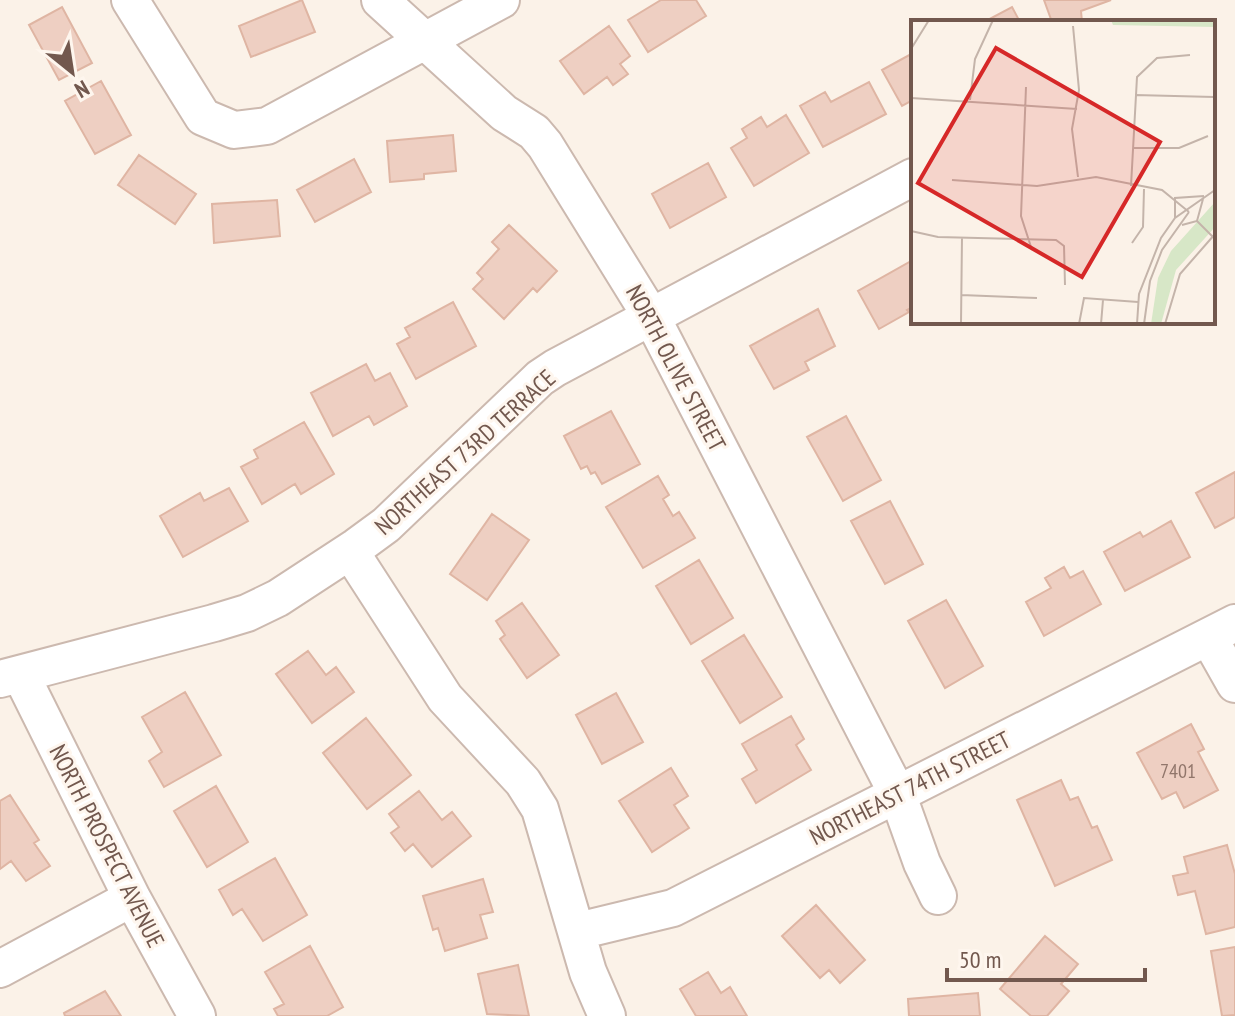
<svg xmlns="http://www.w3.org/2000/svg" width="1235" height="1016" viewBox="0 0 1235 1016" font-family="'PT Sans Narrow',sans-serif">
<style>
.building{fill:#eecfc2;stroke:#dfb5a3;stroke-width:2}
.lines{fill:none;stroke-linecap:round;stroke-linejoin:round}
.minor-casing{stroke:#ccb9af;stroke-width:40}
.minor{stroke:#fff;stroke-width:36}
.labels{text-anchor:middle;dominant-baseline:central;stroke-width:6;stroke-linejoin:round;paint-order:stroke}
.number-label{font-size:20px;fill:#91766b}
.street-label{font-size:24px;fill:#72584e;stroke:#fef6ee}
.inset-road{fill:none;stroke:#c4b4aa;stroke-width:2}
.view{fill:#d62828;fill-opacity:0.15;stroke:#d62828;stroke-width:4}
.inset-edge{fill:none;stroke:#72584e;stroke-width:4}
</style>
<rect width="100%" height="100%" fill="#fbf2e8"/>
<path class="building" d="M302 0 315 32 251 57 239 26Z
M661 0H696L706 16 648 52 628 20Z
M1044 0H1111L1081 11 1082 22H1052Z
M62 7 92 63 59 80 29 25Z
M1012 7 1020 22H984Z
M609 26 630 56 620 64 628 74 613 85 607 77 584 94 560 61Z
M913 53V100L902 106 882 70Z
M101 81 131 135 95 154 65 101Z
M869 82 886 114 823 147 800 106 825 92 831 102Z
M786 115 809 153 754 186 731 148 747 138 742 129 761 117 767 127Z
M453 135 456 171 424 174V179L390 182 387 141Z
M139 155 196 194 175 224 118 185Z
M354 159 371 192 315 222 297 190Z
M708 163 726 197 670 228 652 194Z
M277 200 280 236 214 243 212 204Z
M509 225 557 271 537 292 533 288 504 319 473 289 483 279 477 273 499 249 492 242Z
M913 260V307L907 310 909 312 879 329 858 291Z
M453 302 476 346 416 379 397 344 410 337 405 328Z
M818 309 835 346 805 362 809 370 774 389 750 346Z
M366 364 375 381 390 373 407 406 374 425 369 416 333 436 311 393Z
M611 411 640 464 602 484 595 472 591 474 587 466 581 469 564 436Z
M846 416 881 480 843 501 807 437Z
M304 422 334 474 301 494 295 484 262 504 241 467 258 458 254 450Z
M1235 472V517L1215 528 1196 493Z
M658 476 669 495 663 499 673 516 679 512 695 538 643 568 606 507Z
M229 488 248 521 183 557 160 516 200 493 204 501Z
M890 501 923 564 885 584 851 521Z
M492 514 529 540 487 600 450 574Z
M1171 521 1190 557 1125 591 1104 552 1140 532 1143 537Z
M699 560 733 618 691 644 656 586Z
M1064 567 1070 578 1083 571 1101 604 1044 636 1026 602 1051 588 1045 578Z
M946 600 983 666 945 688 908 621Z
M522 603 559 655 527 678 500 639 505 635 496 621Z
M744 635 782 697 740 723 702 661Z
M308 651 326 675 336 667 354 692 312 723 276 674Z
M185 692 221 755 164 787 149 761 162 752 142 717Z
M616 693 643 742 602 764 576 715Z
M791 716 804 739 796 745 811 770 756 803 742 779 757 770 742 744Z
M366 718 411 775 367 809 323 753Z
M1191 724 1204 749 1198 752 1218 790 1184 808 1176 792 1162 799 1137 753Z
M671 768 688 796 674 805 689 828 652 852 619 801Z
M1061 780 1070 800 1078 797 1092 828 1097 826 1112 860 1055 886 1017 800Z
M216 786 248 842 207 867 174 811Z
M419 791 442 820 452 812 471 836 432 867 413 844 405 851 391 833 399 827 389 814Z
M10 795 39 840 34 843 50 866 26 881 11 861 0 869V801Z
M1227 845 1235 874V927L1206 934 1195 891 1178 895 1173 876 1188 873 1184 857Z
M275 858 307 915 263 941 242 909 233 915 219 890Z
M483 879 493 912 480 915 487 938 445 951 438 928 433 930 423 896Z
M816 905 865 960 840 983 829 970 820 978 782 936Z
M1045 936 1078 964 1061 984 1069 991 1047 1016H1031L1000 989Z
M310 946 343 1007 327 1016H278L274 1009 284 1004 265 972Z
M1235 947V1015L1222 1016 1211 951Z
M518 965 529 1016 487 1014 478 974Z
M708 972 721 993 730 987 747 1016H696L680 989Z
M105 991 121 1016H65L64 1013Z
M978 993 980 1016H909L908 999Z"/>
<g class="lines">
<g class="minor-casing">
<path id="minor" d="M130 0 203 117 234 130 267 126 501 0
M380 0 504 113 534 132 545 145 652 318 897 793 922 863 938 896
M350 551 445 698 523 782 540 809 588 972 607 1016
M1209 638 1235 684
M21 675 132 898 197 1016
M0 679 214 623 247 613 278 598 356 547 386 525 540 378 555 368 913 177
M578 931 673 908 1235 623
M0 969 132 898"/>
</g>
<use href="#minor" class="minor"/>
</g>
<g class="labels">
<g class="number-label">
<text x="1178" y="771">7401</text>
</g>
<g class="street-label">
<text transform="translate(676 368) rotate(62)">NORTH OLIVE STREET</text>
<text transform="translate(465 452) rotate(-42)">NORTHEAST 73RD TERRACE</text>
<text transform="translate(910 788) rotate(-27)">NORTHEAST 74TH STREET</text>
<text transform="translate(107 846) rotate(63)">NORTH PROSPECT AVENUE</text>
</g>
</g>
<g transform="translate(911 20)">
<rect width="304" height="304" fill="#fbf2e8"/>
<path d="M200 0H304V7L202 5ZM304 182V207L265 250 250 304H240L247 258 260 231Z" fill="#d7e7c7"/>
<path class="inset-road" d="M162 6 168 70 161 109 167 157M0 29 18 0M115 67 110 196 121 230M224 75 303 77M0 78 166 89M59 80 64 39 82 0M222 128H268L297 116M41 160 126 166 185 157 251 170 278 192M220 166 226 57 246 38 279 35M264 198V178L293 176M285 200 302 217M271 205 286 201 292 179M0 211 27 217 145 220 153 226 154 265M221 223 232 207 233 169M50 275 126 278M50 304 51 217M168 304 173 278 227 282M190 304 192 280M226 304 228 274 250 218 264 198 304 170M233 304 239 261 251 230 278 192M254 304 269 254 304 214"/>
<path class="view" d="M85 28 249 122 171 257 7 163Z"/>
<rect width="304" height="304" class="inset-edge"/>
</g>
<g transform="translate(72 72) rotate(150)" stroke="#fef6ee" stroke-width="6" paint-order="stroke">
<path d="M0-6L14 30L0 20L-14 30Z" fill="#72584e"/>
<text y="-12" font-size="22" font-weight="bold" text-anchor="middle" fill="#72584e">N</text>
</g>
<path d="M947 968v12h198v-12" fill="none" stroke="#72584e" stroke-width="4"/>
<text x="959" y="968" font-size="24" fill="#72584e" stroke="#fef6ee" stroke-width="6" paint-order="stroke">50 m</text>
</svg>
